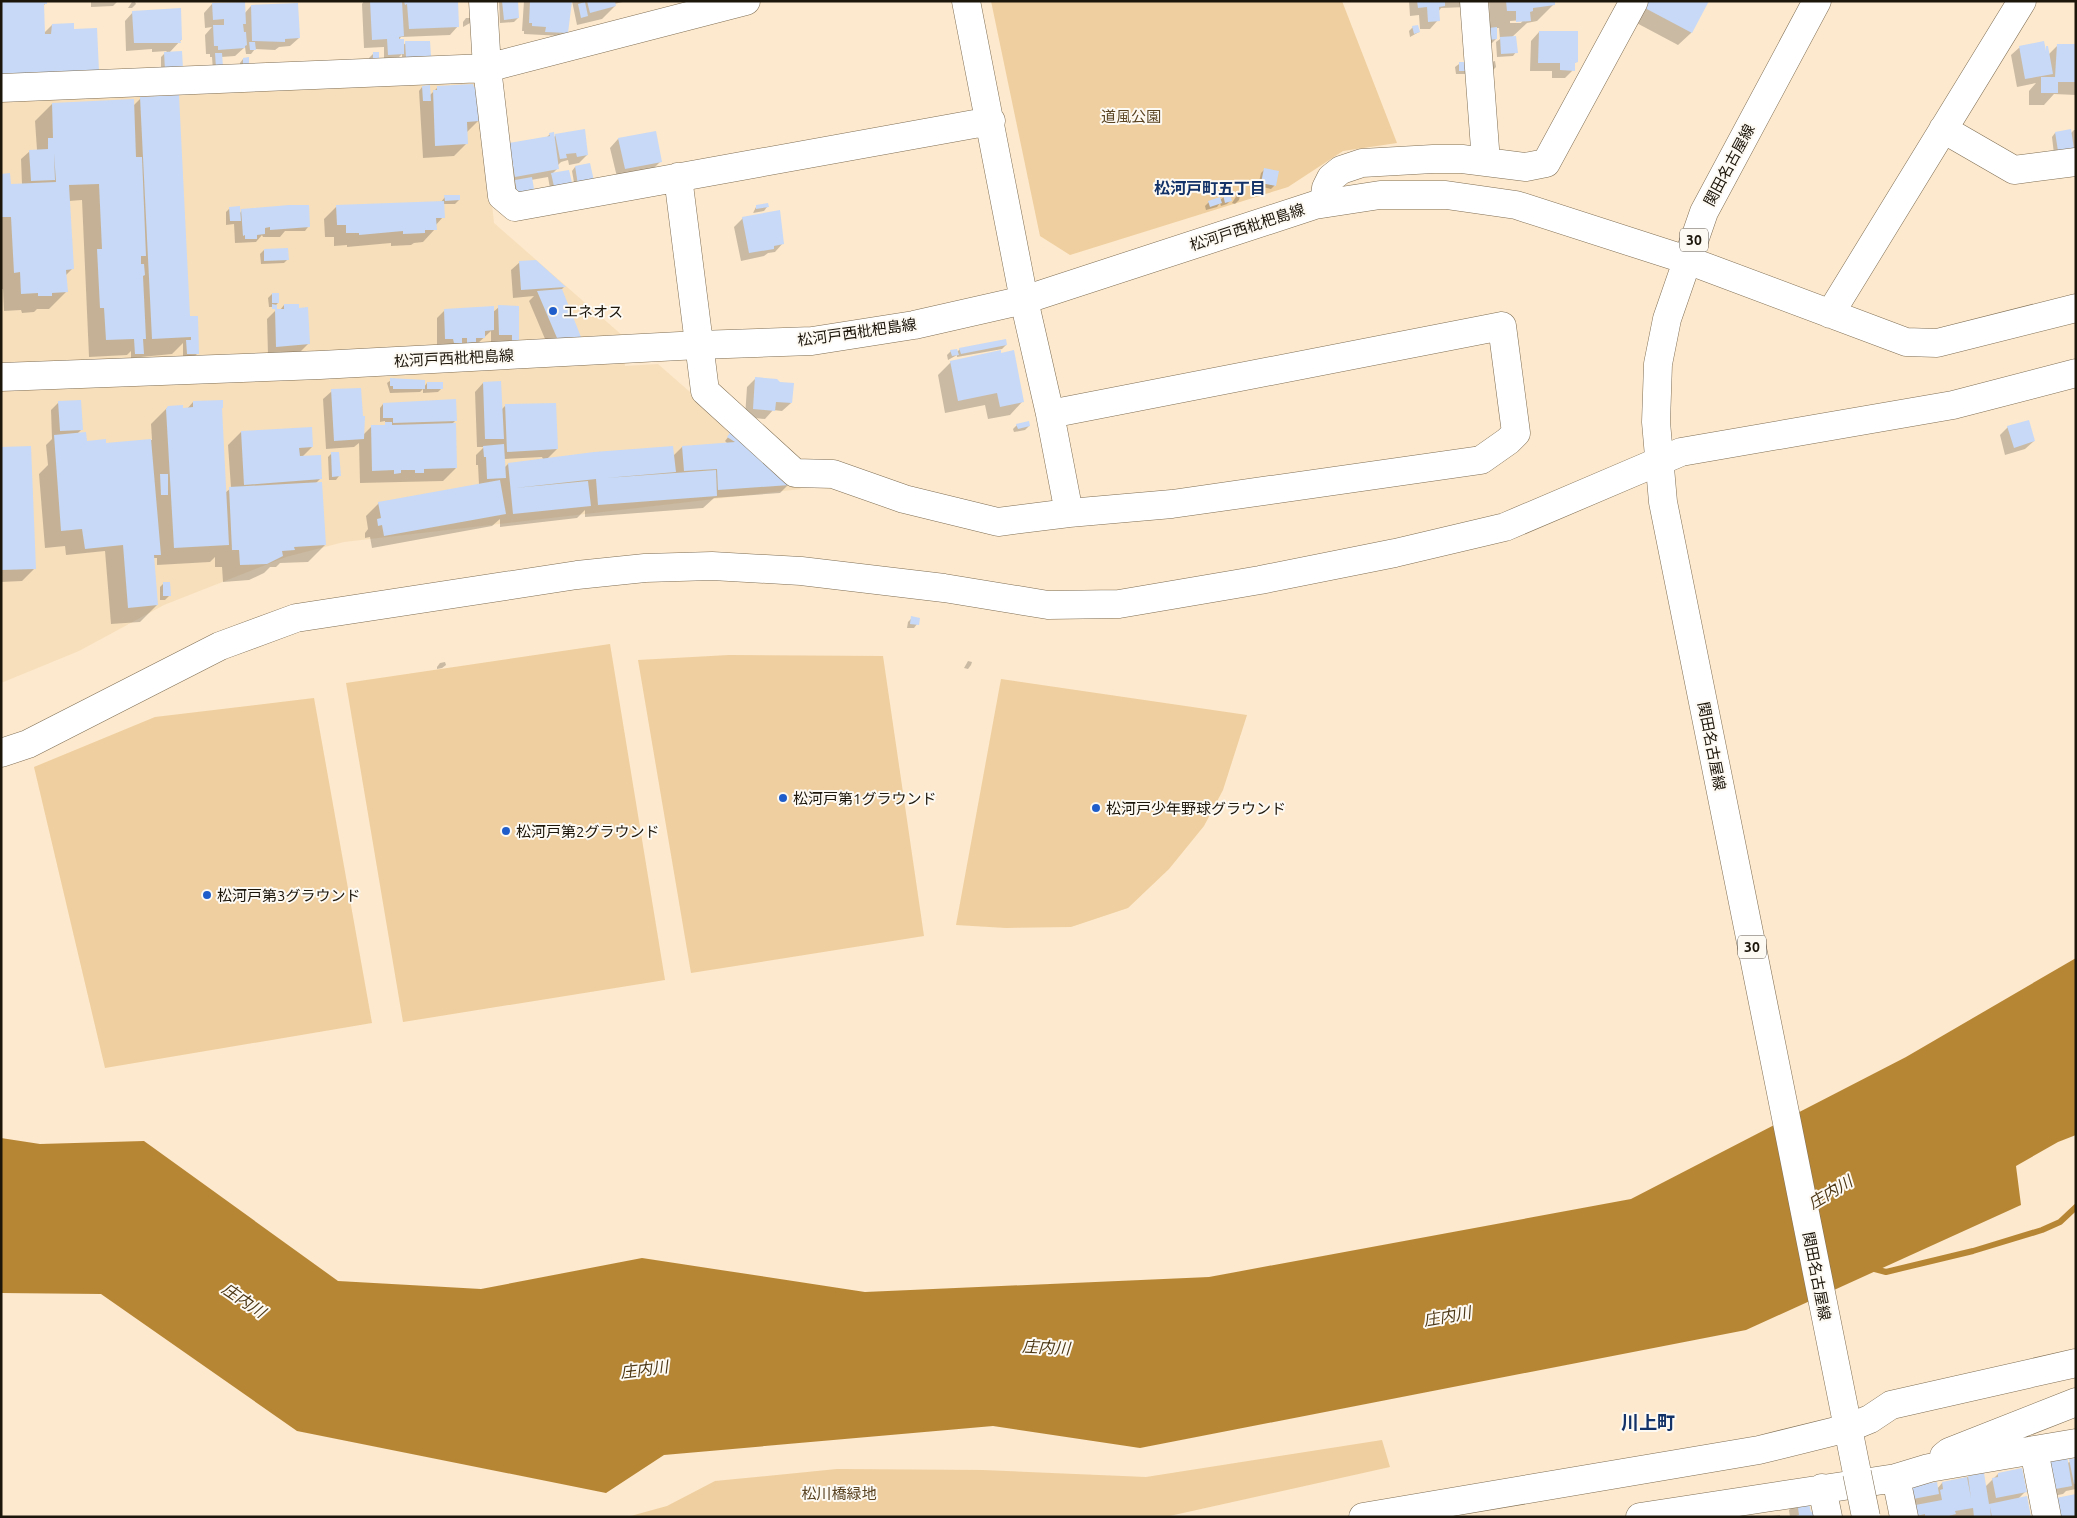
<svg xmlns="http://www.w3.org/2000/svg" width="2077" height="1518" viewBox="0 0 2077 1518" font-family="Ubuntu,'Noto Sans JP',sans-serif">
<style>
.built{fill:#f7dfbc}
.green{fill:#efcf9f}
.water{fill:#b78635}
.shadow{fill:#0003;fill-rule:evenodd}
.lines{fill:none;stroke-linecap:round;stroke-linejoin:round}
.stream{stroke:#b78635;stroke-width:6}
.building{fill:#c7d9f6}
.minor-casing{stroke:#7f6e54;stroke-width:29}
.major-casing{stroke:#7f6e54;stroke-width:29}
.minor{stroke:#fff;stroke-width:28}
.major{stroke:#fff;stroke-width:28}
.major-bridge-casing{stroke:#7f6e54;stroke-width:29;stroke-linecap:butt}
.major-bridge{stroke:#fff;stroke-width:28}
.poi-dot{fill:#1f5eca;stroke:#fdf9f3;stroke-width:2}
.labels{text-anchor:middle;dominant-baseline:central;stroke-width:4;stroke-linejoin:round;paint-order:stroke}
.shield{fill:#fdf9f3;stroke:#5f5950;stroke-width:1}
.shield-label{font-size:14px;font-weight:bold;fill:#1b150a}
.park-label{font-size:15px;fill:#594321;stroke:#fdf9f3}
.street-label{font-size:15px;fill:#1b150a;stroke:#fdf9f3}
.poi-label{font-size:15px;fill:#1b150a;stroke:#fdf9f3;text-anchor:start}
.neighbourhood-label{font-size:16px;font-weight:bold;fill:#133267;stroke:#fdf9f3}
.water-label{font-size:16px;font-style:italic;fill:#4e3917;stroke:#fdf9f3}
.quarter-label{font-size:18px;font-weight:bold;fill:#133267;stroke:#fdf9f3}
</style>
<rect width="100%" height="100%" fill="#fde9cd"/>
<path class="built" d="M474 80 480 86 494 223 623 336 625 366 658 364 801 489 344 542 286 557 164 605 79 651 1 683V102Z"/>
<path class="green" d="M991 1H1342L1397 143 1343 151 1288 187 1070 255 1040 236Z
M610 644 665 980 403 1022 346 683Z
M729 655 883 656 924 936 691 973 638 660Z
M1001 679 1247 715 1223 790 1204 826 1169 869 1128 908 1071 927 1006 928 956 925Z
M314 698 372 1023 105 1068 34 767 155 717Z
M1382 1440 1390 1467 1165 1517H627L667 1506 715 1481 837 1469 983 1470 1146 1477Z"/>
<path class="water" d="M2076 958V1135L2058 1142 2016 1166 2021 1205 1746 1330 1140 1448 993 1426 664 1455 606 1493 297 1431 101 1294 1 1293V1138L40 1144 144 1141 338 1281 481 1289 642 1258 865 1292 1209 1277 1631 1199 1906 1057Z"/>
<path class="shadow" d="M1 1 45 4 43 6 44 33 52 25 81 88Z
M91 1H118L113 6 91 7Z
M364 1H400V3L402 1H457L458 26 450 35 401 37 398 41 403 45 406 43 430 56 426 59 402 60V54L399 57 384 58V47L364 48 362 4Z
M499 1H517L518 18 514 22 500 23Z
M524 1H570L567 32 563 36 524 34V31H522Z
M572 1H627L614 4 615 6 602 19 577 25Z
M1409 1H1474L1468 7 1441 8 1438 12V20L1430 29H1420L1419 15 1410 16Z
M1489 1H1554V4L1537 21 1527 23 1512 37 1516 52 1513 56 1497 57 1496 42 1500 39 1499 28H1496V39L1492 43H1485L1490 29ZM1523 20 1521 23H1510V21Z
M1642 1H1708L1691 33 1678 45 1631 20Z
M132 2H135L136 4 132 8H128Z
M212 4 244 14 251 6 299 38 290 46 279 47 275 50 255 49 251 54H246L245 47 235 56 221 57 213 71 212 57H210V54H206L205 35 212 27 205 28 204 13Z
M133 12 181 40 169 53H181L161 73V57L167 51 152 52V49L126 51 125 21Z
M466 18H470V23L463 27V22Z
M1413 27 1419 32 1410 37 1409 31Z
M1539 32 1576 62 1573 65V70L1565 78H1552V71H1530L1531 41Z
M2058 45H2076V95L2054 94 2044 105H2029V91L2036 83 2017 87 2011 55 2020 47 2048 55Z
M373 54 378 58 374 62H369V58Z
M243 59 248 63 244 67H240V63Z
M1495 61 1496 67 1492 71 1491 62Z
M1459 64 1469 70 1465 74H1456L1455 67Z
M422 87 430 95 437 88 478 121 466 133V144L454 156 423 158 419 91Z
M141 98 189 320 198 353 194 357H183V343L172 354 131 358V351L127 355 89 357 82 200 69 201 72 269 65 276 66 292 49 309H37L34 312 22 313 21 310 4 311 3 289H1V175L9 185H22L21 159 30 151 37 150 35 121 52 104 133 106Z
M2074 130H2076V147L2054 154 2052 137 2055 133H2071Z
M550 134 553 138 556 135 587 155 579 163 569 165 568 160 561 162 557 166 558 168 551 175 568 171 551 194 548 177 531 180 515 201 501 153 547 137Z
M618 139 660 162 652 170 617 177 610 148Z
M589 165 575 188 572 171 575 167Z
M1265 169 1275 185 1271 189 1258 186 1261 173Z
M1237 195 1240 196 1239 200 1235 204 1232 203Z
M445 197 459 200 455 204H443V217L435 226V229L423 242 414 243 411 245 391 246V243L347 247V245L334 246V237H325L324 219 337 206 441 202Z
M1224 197 1231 200 1227 204 1221 206 1220 203 1217 207 1206 210 1205 206 1209 202 1220 200Z
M756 207H767L764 211 753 213Z
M230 208 240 213 242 210 308 227 305 231H285L280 237H263L262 235 256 242 235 243 234 224 226 225V212Z
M743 218 783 243 775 252 768 253 764 256 741 261 734 227Z
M264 250 288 259 284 263 261 264 260 254Z
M520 262 564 287 561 290 580 337 572 345 548 346 529 301 534 296 513 298 511 270Z
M272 294 278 303 274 307H269L268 298Z
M284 305 298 309 309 343 300 352 268 355 267 319 275 311 280 310Z
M499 307 518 342 491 343V331L476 345 437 347V318L445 310 492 313Z
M1006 345 1002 349 957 357V355L948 360 947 355 951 351 957 352 960 349Z
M951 362 1022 402 1010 415 988 419 985 405 945 413 938 375Z
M756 378 791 403 782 411 773 410 765 419 745 417 747 387Z
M391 380 424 387 427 383 442 388 438 392 423 393V389L420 392 390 393 387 383Z
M483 383 501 410 505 406 557 449 547 459 673 456 682 447 728 444 725 441 729 436 788 485 780 493 714 498 703 508 585 517V510L577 518 500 527V519L492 526 372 548 370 537 365 538V533L368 529 366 516 379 503 479 485 478 465H476V455L484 447H477L475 392ZM542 457 543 459 508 464 504 468V459Z
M332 391 363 435 371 427 385 426V421L380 422V408L383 404 456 420 452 424 456 468 443 481 360 483 359 443 354 447 326 449 323 399Z
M59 402 82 429 76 435 86 442 105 444 152 440 151 424 168 407 187 409 193 402 220 409 225 493 231 488 228 445 241 432 312 447 302 457 321 478 315 484 325 545 308 562 280 563 276 567H270L264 573 249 580 223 582 222 567H215V557L210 562 157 565V558H153L157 605 140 622 111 624 105 551 66 555 65 546 45 548 39 474 48 465 46 445 52 439 51 410Z
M1017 425 1029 426 1025 430 1014 432 1013 429Z
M2008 427 2034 441 2025 449 2005 455 2000 435Z
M1 448 35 568 22 581 1 582Z
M332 453 339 476 336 480H329L328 457Z
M164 583 169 596 165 600H160V587Z
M912 618 917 624 914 628H907L908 622Z
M968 661 972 662 971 665 968 669 964 668Z
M445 662 446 665 442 668 437 669V667L440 663Z
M2076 1460V1489L2066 1491 2063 1494 2042 1498 2067 1463Z
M1998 1474 2025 1492 2017 1500 2030 1517H1902L1903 1496 1937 1489 1942 1483 1968 1477 1985 1487Z
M1797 1502 1810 1513 1813 1517H1790L1789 1510Z
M1780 1515V1517H1771L1772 1516Z"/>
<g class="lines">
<path class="stream" d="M1871 1268 1886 1272 1973 1251 2042 1230 2060 1222 2076 1207"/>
</g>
<path class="building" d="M1 1H47V4H44L45 34H51L52 24 74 23V29L97 28 99 71 1 76Z
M370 1H402L404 36 399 37V39H404V54L388 55 387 39 372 40Z
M404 1H458L459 27 409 29 407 4 405 5Z
M502 1H518L519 18 504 20Z
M530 1H572L568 33 545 32 546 27 532 26V23H529Z
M587 1H615L616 6 590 13Z
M1417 1H1445V6L1439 7 1440 21 1428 22 1427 7 1418 8Z
M1506 1H1555V5L1533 8V11L1530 12 1531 21 1516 22V11H1507Z
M1646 1H1709L1692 33 1643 7Z
M245 2 246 24H243L244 32H246L247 45 245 46V48L218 50V46H214L213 25H224V19L213 20 212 3Z
M585 2 588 16 581 18 578 4Z
M298 3 300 38 285 39V42L252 41 251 5Z
M181 8 182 40H180L181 43H134L132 11Z
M1418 25 1420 32 1414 34 1412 26Z
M1497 27V39L1488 40V28Z
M1539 31H1578V62L1575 63V71L1560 70V63H1538Z
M1516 36 1518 53 1501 54 1500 37Z
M405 41H430L431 56 406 57Z
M2044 41 2046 51V46H2048L2053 74 2025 79 2019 46Z
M249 42H255L256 50H250Z
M2057 44H2076V82H2058V93H2041V77H2055Z
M182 51 183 69 165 70 164 52Z
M373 52H379V58H373Z
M215 53H222L223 67 216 68Z
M249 57V64H243V58Z
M1459 62H1470V71H1459Z
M473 84 474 87H478L479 121 467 122 468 144 435 146 433 90H437V86Z
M430 85 431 101H423L422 86Z
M179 95 190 316H198L199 354H187L186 340H191V337L152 339 140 97Z
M134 99 136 157H142L146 256H141V264H144L145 275 143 276 146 339H143L144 354H135L134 339 106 340 104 308H100L97 249H102L99 184 69 185 74 269 66 270 68 292 52 293V296H38V293L21 294 20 272 14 273 11 217H1V174L10 173 11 184 56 182 54 153 55 180 31 181 29 150 48 149V138H53L52 103Z
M585 129 588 155 577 157 576 153 566 154 567 158 560 159 555 134Z
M2071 129 2074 149 2058 151 2055 132Z
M656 131 662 162 625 169 618 138Z
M554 132 559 169 515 177 509 143 550 136 549 133Z
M590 163 594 181 578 185 575 166Z
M1264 168 1279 171 1276 186 1261 183Z
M569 170 573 187 555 191 551 173Z
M532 177 535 195 518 198 515 180Z
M1230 193 1232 201 1225 203 1223 195Z
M444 195H460V200L445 201Z
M1220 197 1222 203 1210 207 1208 201Z
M444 201 445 218H436L437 230H425V233L403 234V231L359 235V233H346V225H337L336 205Z
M768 203 769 207 756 209V205Z
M289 205H309L310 227 270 230V227L265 228V234L257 235V239H245V235L243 236 241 209Z
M240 206 241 221H230L229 207Z
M780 210 784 244 774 246V249L749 253 742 217Z
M288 248 289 260 264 261V249Z
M536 260 566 287 521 290 519 261Z
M562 289 581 337 557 338 537 291Z
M272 293H279V303H272Z
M272 304 277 305V309H284V304H299V308L308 307 310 344 276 347 275 309H272Z
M498 305 519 306V342H512V335H499Z
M494 306V330L485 331V338H476V342L467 343V338H462V343H454L453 339H445L444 309Z
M1006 339 1007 345 961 354 959 348Z
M957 349 959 355 952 356 950 350Z
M1001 350V353L1014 350 1024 402 1000 407 997 393 958 401 950 361Z
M755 377 777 379 780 382 794 383 792 403 776 402 775 411 753 409Z
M390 378 425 380V389H393V386H390Z
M501 381 504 439H485L483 382Z
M427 382H443V389H427Z
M361 388 363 416H365L364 439 334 441 331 389Z
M456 399 457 421 393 423V418H383V403Z
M81 400 83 430 60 431 58 401Z
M223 400V408H222L229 545 174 548 166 409 168 406 183 405V408L193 407V401Z
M556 403 558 449 507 452 505 404Z
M2029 420 2035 441 2014 448 2007 426Z
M1029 421 1030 426 1018 429 1016 424Z
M385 422H392V425L456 423 457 468 424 469V473H415V470H401V473L394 474V470L372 471 371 425H385Z
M312 427 313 447 299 448 300 456 321 455 322 479 244 485 241 431Z
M732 430 770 463 790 485 718 490 717 469 684 471 682 446 735 442 727 437Z
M86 432 87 441 106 439V443L151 439 161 555H154L158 605 128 608 123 545 85 549 82 529 61 531 54 435Z
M504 444 506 478 487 479 486 457H484L483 446Z
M31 446 36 569 1 570V447Z
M673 446 676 472 606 478 716 470 717 496 598 505 596 479 515 488 588 481 591 506 513 514 508 463 594 452Z
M331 452H339L341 476 332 477Z
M160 474H168V495H161Z
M500 480 506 514 384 536 382 525 378 526 377 519 381 518 378 502Z
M322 482 326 545 294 547 295 550 282 551 283 556 267 564 240 565 239 550H232L229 487Z
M163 582H170L171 596H163Z
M911 616 920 618 919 625 910 624Z
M2067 1456 2072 1486 2050 1490 2049 1459Z
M2076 1458V1483L2074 1484 2069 1459Z
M2022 1468 2027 1492 1996 1498 1992 1478 1998 1477V1473Z
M1984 1473 1989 1504 2027 1496 2031 1517H1992L1990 1507 1991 1517H1974L1973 1508 1955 1511 1956 1514 1945 1517H1925V1514L1912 1517 1910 1506 1942 1500 1940 1490 1943 1489 1942 1482 1967 1477 1971 1498 1968 1476Z
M1937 1482 1939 1494 1913 1499 1910 1486Z
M2076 1494V1517H2055L2051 1499Z
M1808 1500 1811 1512 1813 1511 1814 1517H1793L1799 1515 1797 1501Z"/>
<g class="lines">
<g class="minor-casing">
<path id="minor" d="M483 1 487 68 502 196 515 207 991 121
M966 1 1024 300 1050 414 1069 513
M1474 1 1486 162
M1 88 487 68 746 1
M1943 129 2014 170 2076 162
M678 177 705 391 795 473 833 474 904 499 998 522 1069 513 1172 504 1481 460 1508 441 1516 433 1502 326 1050 414
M1324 203 1326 188 1331 178 1341 170 1362 163 1433 159H1462L1526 167 1546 163 1634 1
M1687 260 1906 342 1937 343 2076 308
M1830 314 2022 1
M1 753 28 744 220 646 296 618 577 575 645 568 712 566 801 571 944 588 1048 605 1119 604 1260 580 1395 553 1505 527 1681 452 1953 405 2076 373
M2034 1450 2047 1517
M1944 1456 1949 1452 2076 1402
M1896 1478 1904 1517
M1822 1488 1828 1517
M1363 1517 1759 1450 1848 1428 1870 1419 1891 1405 2076 1363
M1640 1517 1896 1478 1929 1468 2076 1443"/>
</g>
<g class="major-casing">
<path id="major" d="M1817 1 1704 212 1667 319 1658 364 1656 422 1663 502 1857 1473
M1 377 320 365 699 345 812 341 914 325 1024 300 1315 205 1380 195H1446L1516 205 1687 260"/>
</g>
<use href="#minor" class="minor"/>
<use href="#major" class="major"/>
<g class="major-bridge-casing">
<path id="major-bridge" d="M1857 1473 1866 1517"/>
</g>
<use href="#major-bridge" class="major-bridge"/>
</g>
<g class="poi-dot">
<circle cx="553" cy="311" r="5"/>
<circle cx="783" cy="798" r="5"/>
<circle cx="1096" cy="808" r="5"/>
<circle cx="506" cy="831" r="5"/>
<circle cx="207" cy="895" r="5"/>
</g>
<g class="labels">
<g class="shield">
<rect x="1680" y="228.5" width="28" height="23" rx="4"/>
<rect x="1738" y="935.5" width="28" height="23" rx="4"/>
</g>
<g class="shield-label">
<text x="1694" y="240">30</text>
<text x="1752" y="947">30</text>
</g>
<g class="park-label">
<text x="1131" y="116">道風公園</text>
<text x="839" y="1493">松川橋緑地</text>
</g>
<g class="street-label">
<text transform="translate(1729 165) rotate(-62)">関田名古屋線</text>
<text transform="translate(1247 227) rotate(-18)">松河戸西枇杷島線</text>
<text transform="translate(857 332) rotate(-8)">松河戸西枇杷島線</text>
<text transform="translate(454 358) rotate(-3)">松河戸西枇杷島線</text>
<text transform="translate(1712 746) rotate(79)">関田名古屋線</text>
<text transform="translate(1817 1276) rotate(79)">関田名古屋線</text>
</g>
<g class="poi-label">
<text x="563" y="311">エネオス</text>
<text x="793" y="798">松河戸第1グラウンド</text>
<text x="1106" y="808">松河戸少年野球グラウンド</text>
<text x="516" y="831">松河戸第2グラウンド</text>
<text x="217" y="895">松河戸第3グラウンド</text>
</g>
<g class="neighbourhood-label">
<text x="1210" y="188">松河戸町五丁目</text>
</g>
<g class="water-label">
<text transform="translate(1830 1192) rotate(-31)">庄内川</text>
<text transform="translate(244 1300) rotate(34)">庄内川</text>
<text transform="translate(1447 1316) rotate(-10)">庄内川</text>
<text transform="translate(1046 1347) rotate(3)">庄内川</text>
<text transform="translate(644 1369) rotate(-7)">庄内川</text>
</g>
<g class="quarter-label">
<text x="1648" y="1422">川上町</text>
</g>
</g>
<rect width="2077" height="1518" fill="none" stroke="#1b150a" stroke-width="5"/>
</svg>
